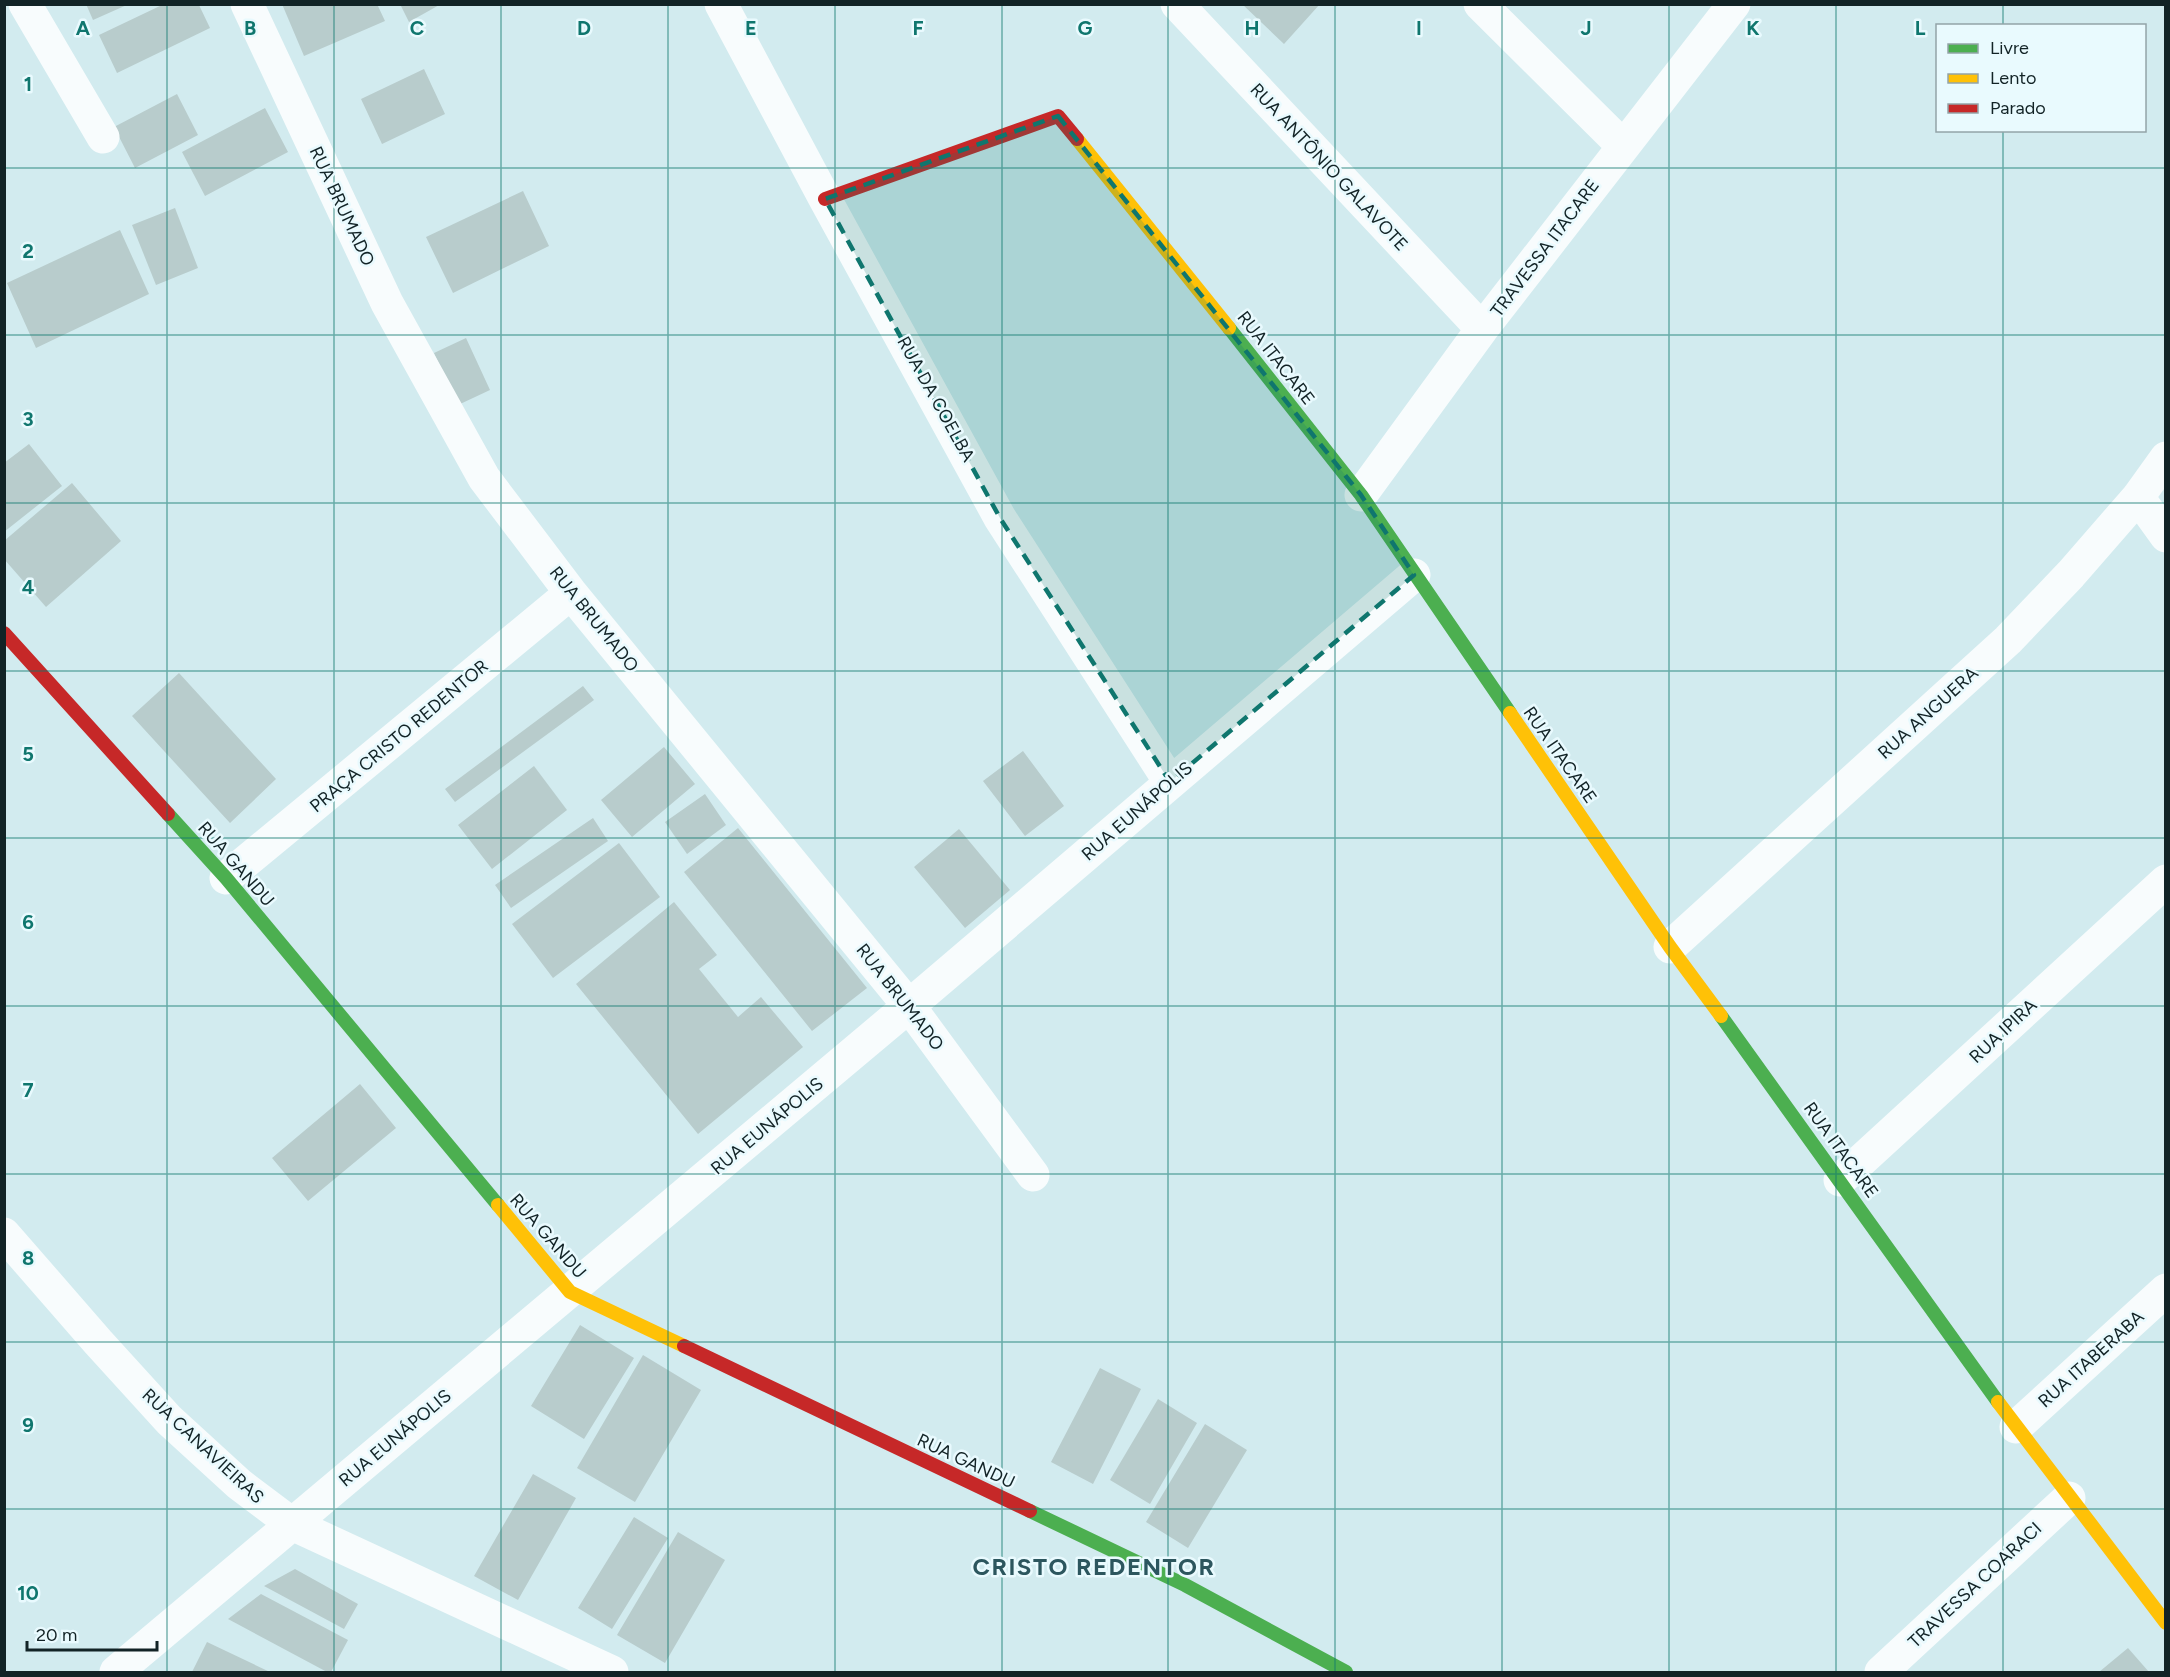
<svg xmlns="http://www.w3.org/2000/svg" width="2170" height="1677" viewBox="0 0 2170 1677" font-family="Figtree,sans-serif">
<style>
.building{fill:#b8cccc}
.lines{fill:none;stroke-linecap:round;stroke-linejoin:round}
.street{stroke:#f8fcfd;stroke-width:33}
.fast{stroke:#4caf50;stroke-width:14}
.slow{stroke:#ffc107;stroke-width:14}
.jam{stroke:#c62828;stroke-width:14}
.marked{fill:#0f766e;fill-opacity:0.2;stroke:#0f766e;stroke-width:4.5;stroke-dasharray:12 8;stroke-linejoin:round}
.grid{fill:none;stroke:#0f766e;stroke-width:1.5;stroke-opacity:0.55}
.labels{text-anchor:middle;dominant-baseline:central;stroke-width:5;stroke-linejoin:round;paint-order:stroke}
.street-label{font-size:18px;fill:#122326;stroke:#e9fafe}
.district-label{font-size:24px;font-weight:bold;letter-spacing:1.5px;fill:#2c565e;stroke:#e9fafe}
.grid-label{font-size:20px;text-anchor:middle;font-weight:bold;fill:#0f766e;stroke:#e9fafe;stroke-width:5;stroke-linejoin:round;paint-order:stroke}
</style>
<rect width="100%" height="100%" fill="#d2ebef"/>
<path class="building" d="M86 4H129L93 20Z
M282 4H377L385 21 304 56Z
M400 4H441L409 22Z
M1242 4H1320L1284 44Z
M162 5H199L210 28 117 73 99 35Z
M424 69 445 114 382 144 361 99Z
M177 94 198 135 135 168 114 127Z
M265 108 288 152 205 196 182 152Z
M523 191 549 246 453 293 426 237Z
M175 208 198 268 156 285 132 225Z
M120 230 149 294 36 348 7 283Z
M466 338 490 390 458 405 434 353Z
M29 444 62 486 4 532V463Z
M72 483 121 541 46 607 4 559V541Z
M179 673 276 779 230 823 132 716Z
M583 686 594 700 455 802 445 789Z
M664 747 695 784 632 837 601 800Z
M1023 751 1064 806 1025 836 983 781Z
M534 766 567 810 492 869 458 825Z
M705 794 726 825 687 854 665 822Z
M593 818 608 841 511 908 495 885Z
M738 828 867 988 812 1031 684 872Z
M959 829 1010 890 965 928 914 867Z
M619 843 660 897 553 978 512 924Z
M674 902 717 955 699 969 738 1017 761 997 803 1047 698 1134 576 984Z
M360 1084 396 1128 308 1201 272 1158Z
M580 1325 634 1358 584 1439 531 1406Z
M643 1355 701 1390 635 1502 577 1468Z
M1100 1368 1141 1389 1093 1484 1051 1462Z
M1158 1399 1197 1423 1150 1504 1110 1480Z
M1205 1424 1247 1450 1188 1548 1146 1522Z
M533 1474 576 1498 518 1600 474 1576Z
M634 1517 668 1538 612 1629 578 1608Z
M678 1532 725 1560 665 1663 617 1635Z
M295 1569 358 1604 344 1629 264 1586Z
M261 1594 348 1640 331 1672H327L228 1619Z
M207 1642 270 1672H192Z
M2128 1648 2149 1672H2099Z"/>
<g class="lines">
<path class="street" d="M25 4 103 137
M247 4 387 303 484 478 571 593 909 1006 1033 1175
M721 4 825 199 1000 518 1170 782
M1177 4 1482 329
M1480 4 1623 146
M1361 495 1482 329 1734 4
M2138 497 2166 536
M226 878 571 593
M1670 947 2008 640 2071 574 2138 497 2166 458
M1840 1180 2166 881
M4 1234 98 1342 169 1420 239 1484 292 1524 612 1672
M2016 1427 2166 1290
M116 1672 909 1006 1414 575
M1881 1672 2069 1498"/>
<path class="fast" d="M1229 328 1361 495 1510 713
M168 814 226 878 498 1205
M1721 1016 1998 1402
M1030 1511 1185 1585 1346 1672"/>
<path class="slow" d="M1077 139 1229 328
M1510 713 1670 947 1721 1016
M498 1205 570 1292 684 1346
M1998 1402 2166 1623"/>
<path class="jam" d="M825 199 1058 116 1077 139
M4 633 168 814
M684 1346 1030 1511"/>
</g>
<path class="marked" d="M1058 116 1361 495 1414 575 1170 782 1000 518 825 199Z"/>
<path class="grid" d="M167 4V1672M334 4V1672M501 4V1672M668 4V1672M835 4V1672M1002 4V1672M1168 4V1672M1335 4V1672M1502 4V1672M1669 4V1672M1836 4V1672M2003 4V26M2003 130V1672M4 168H2166M4 335H2166M4 503H2166M4 671H2166M4 838H2166M4 1006H2166M4 1174H2166M4 1342H2166M4 1509H2166"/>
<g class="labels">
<g class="street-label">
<text transform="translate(1329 167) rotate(47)">RUA ANTÔNIO GALAVOTE</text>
<text transform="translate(342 206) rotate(65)">RUA BRUMADO</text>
<text transform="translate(1545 248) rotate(-53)">TRAVESSA ITACARE</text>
<text transform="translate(1276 358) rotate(52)">RUA ITACARE</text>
<text transform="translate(936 399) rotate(61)">RUA DA COELBA</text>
<text transform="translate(594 619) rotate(51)">RUA BRUMADO</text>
<text transform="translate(1928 713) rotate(-42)">RUA ANGUERA</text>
<text transform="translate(399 736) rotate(-40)">PRAÇA CRISTO REDENTOR</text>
<text transform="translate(1560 755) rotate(55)">RUA ITACARE</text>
<text transform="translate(1137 811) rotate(-41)">RUA EUNÁPOLIS</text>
<text transform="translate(236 864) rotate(49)">RUA GANDU</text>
<text transform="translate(900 997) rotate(52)">RUA BRUMADO</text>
<text transform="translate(2003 1031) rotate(-43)">RUA IPIRA</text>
<text transform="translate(767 1126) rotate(-40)">RUA EUNÁPOLIS</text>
<text transform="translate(1841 1150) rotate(54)">RUA ITACARE</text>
<text transform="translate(548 1236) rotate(49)">RUA GANDU</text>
<text transform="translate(2091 1359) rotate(-42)">RUA ITABERABA</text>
<text transform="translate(395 1438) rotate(-40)">RUA EUNÁPOLIS</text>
<text transform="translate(203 1446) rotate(43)">RUA CANAVIEIRAS</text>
<text transform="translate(966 1461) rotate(25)">RUA GANDU</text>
<text transform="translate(1975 1585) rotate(-43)">TRAVESSA COARACI</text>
</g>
<g class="district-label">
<text x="1094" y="1566">CRISTO REDENTOR</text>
</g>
</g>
<g class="grid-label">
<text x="83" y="35">A</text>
<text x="250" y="35">B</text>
<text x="417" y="35">C</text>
<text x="584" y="35">D</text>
<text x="751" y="35">E</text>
<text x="918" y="35">F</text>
<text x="1085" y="35">G</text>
<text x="1252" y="35">H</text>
<text x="1419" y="35">I</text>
<text x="1586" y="35">J</text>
<text x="1753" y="35">K</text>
<text x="1920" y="35">L</text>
<text x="28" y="91">1</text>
<text x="28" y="258">2</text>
<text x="28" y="426">3</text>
<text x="28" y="594">4</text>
<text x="28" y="761">5</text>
<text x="28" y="929">6</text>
<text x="28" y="1097">7</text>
<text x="28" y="1265">8</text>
<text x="28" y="1432">9</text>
<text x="28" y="1600">10</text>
</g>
<rect width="2170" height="1677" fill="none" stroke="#122326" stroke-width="12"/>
<rect x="1936" y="24" width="210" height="108" fill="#e9fafe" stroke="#93a4a8" stroke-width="1.5"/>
<rect x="1948" y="44" width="30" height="9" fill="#4caf50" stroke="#93a4a8" stroke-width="1.5"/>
<text x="1990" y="54" font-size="18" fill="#122326">Livre</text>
<rect x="1948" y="74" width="30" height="9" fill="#ffc107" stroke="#93a4a8" stroke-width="1.5"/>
<text x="1990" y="84" font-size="18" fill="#122326">Lento</text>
<rect x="1948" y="104" width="30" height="9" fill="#c62828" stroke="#93a4a8" stroke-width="1.5"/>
<text x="1990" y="114" font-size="18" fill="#122326">Parado</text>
<path d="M27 1641v9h130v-9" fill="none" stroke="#122326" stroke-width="3"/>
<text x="36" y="1641" font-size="18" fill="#122326" stroke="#e9fafe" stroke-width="4.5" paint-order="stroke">20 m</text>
</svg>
